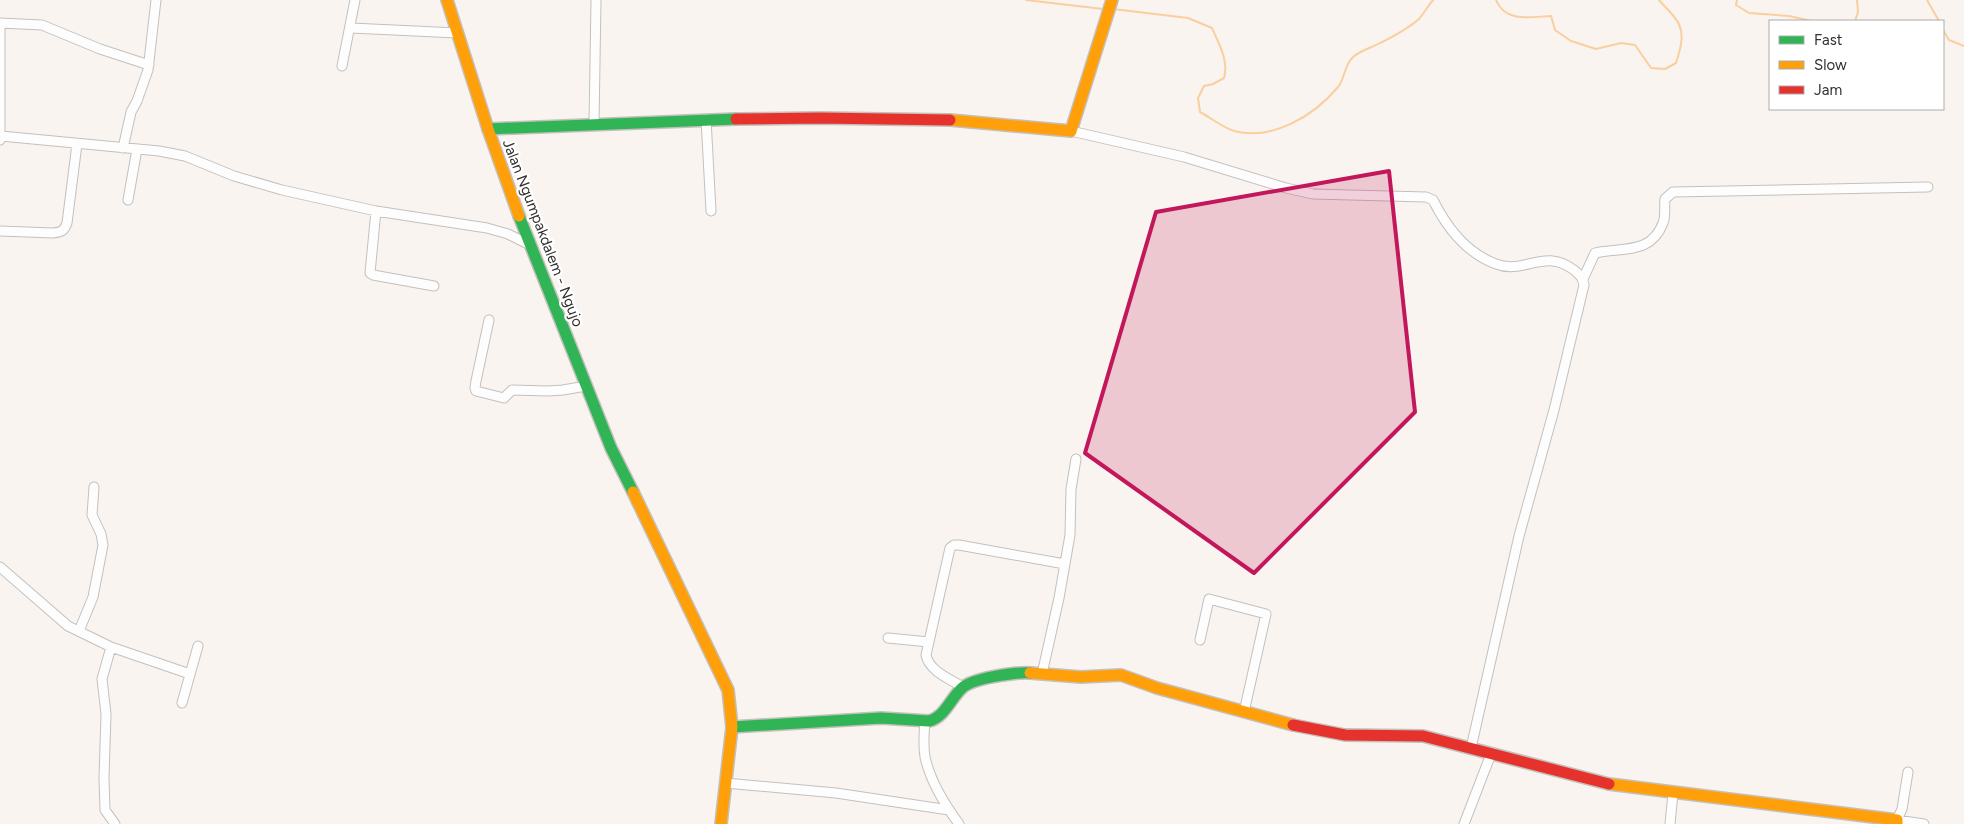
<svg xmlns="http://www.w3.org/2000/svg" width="1964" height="824" viewBox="0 0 1964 824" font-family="Figtree,sans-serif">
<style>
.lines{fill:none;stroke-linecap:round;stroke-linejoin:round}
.stream{stroke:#face9e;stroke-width:2}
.street-casing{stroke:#c4c0bc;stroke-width:11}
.fast-casing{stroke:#c4c0bc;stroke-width:14}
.slow-casing{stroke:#c4c0bc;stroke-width:14}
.jam-casing{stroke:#c4c0bc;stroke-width:14}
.street{stroke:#fefdfd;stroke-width:9}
.fast{stroke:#30b455;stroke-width:11}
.slow{stroke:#ff9f0a;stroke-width:11}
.jam{stroke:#e5322d;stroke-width:11}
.marked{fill:#c2185b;fill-opacity:0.2;stroke:#c2185b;stroke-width:4;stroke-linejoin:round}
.labels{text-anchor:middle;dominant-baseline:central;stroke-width:4.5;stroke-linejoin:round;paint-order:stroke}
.street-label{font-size:15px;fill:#322f2c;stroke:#fff}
</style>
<rect width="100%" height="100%" fill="#f9f4ef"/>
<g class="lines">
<path class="stream" d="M1026 0 1103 9
M1496 0C1505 23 1531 17 1551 16L1555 30 1571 41 1596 49 1621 43 1635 45 1651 68 1665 69 1676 63C1681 48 1686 31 1675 18 1670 11 1664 6 1659 0
M1737 0 1736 5 1749 13 1789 16 1812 21
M1927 0 1939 21
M1113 9 1188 18 1212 28C1219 44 1229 61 1224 78L1213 84 1204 86 1198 98 1200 112C1211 118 1222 127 1234 131 1272 141 1314 116 1338 87 1345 79 1344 65 1353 57 1361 50 1371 48 1380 43 1391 38 1410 27 1419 19 1424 13 1428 6 1433 0
M1855 21 1858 12 1857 0
M1943 30 1949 40 1964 46"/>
<g class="street-casing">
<path id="street" d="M0 23 42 25 100 49 149 65
M0 23V140
M351 28 457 33
M342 66 355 0
M706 119 711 211
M594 124 596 0
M1071 131 1184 157 1286 188 1313 194 1426 197 1433 200C1447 228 1466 253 1496 264 1525 275 1544 247 1574 270 1580 275 1583 278 1584 285L1554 410 1519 536 1471 748
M1 136 159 151 185 156 234 176 282 190 376 211 487 228 508 234 530 245
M123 148 131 112 137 101 148 70 156 0
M128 200 137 149
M376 211 370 273 373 275 434 286
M0 231 53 233C62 232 64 231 67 223L77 144
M1583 279 1595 253C1622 247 1651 255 1663 223 1666 216 1664 206 1665 199L1673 192 1928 187
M489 320 476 381 475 388 476 391 504 398 512 390 548 391 563 390 586 386
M0 567 68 626 111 647 102 679 106 714 104 778 105 810 115 824
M79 631 93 597 103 545 101 534 92 515 94 487
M888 638 929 642
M1200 640 1209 599 1266 614 1244 712
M111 647 190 674
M1042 674 1059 598 1070 535 1071 489 1076 459
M963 687C950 679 929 671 926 655L950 548 954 545H959L1065 564
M182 703 198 646
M925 721C924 732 923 745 925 757 930 780 945 805 959 824
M1908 772 1902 809 1897 820 1924 824
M725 783 836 793 949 810
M1464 824 1491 754
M1670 824 1673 793"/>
</g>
<g class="fast-casing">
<path id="fast" d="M488 129 736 119
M519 216 611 448 633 492
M732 727 881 718 929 721C944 718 951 698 962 688 973 678 1015 672 1030 673"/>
</g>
<g class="slow-casing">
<path id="slow" d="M447 0 488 129 519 216
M950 120 1071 131 1112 0
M633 492 728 690 732 727 721 824
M1030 673 1081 677 1121 675 1157 688 1293 725
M1609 784 1897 820V824"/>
</g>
<g class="jam-casing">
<path id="jam" d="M736 119 820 118 950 120
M1293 725 1345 735 1423 736 1609 784"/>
</g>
<use href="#street" class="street"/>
<use href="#fast" class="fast"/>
<use href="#slow" class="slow"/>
<use href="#jam" class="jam"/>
</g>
<path class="marked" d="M1389 171 1415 412 1254 573 1085 453 1156 212Z"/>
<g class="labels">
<g class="street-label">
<text transform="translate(543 233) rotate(69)">Jalan Ngumpakdalem - Ngujo</text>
</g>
</g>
<rect x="1769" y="20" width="175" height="90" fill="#ffffff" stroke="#adacab"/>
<rect x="1779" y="36" width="25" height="8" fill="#30b455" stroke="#adacab"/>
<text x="1814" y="45" font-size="15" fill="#322f2c">Fast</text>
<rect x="1779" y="61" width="25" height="8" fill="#ff9f0a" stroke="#adacab"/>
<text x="1814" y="70" font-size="15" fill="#322f2c">Slow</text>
<rect x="1779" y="86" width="25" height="8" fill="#e5322d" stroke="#adacab"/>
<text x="1814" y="95" font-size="15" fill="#322f2c">Jam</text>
</svg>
